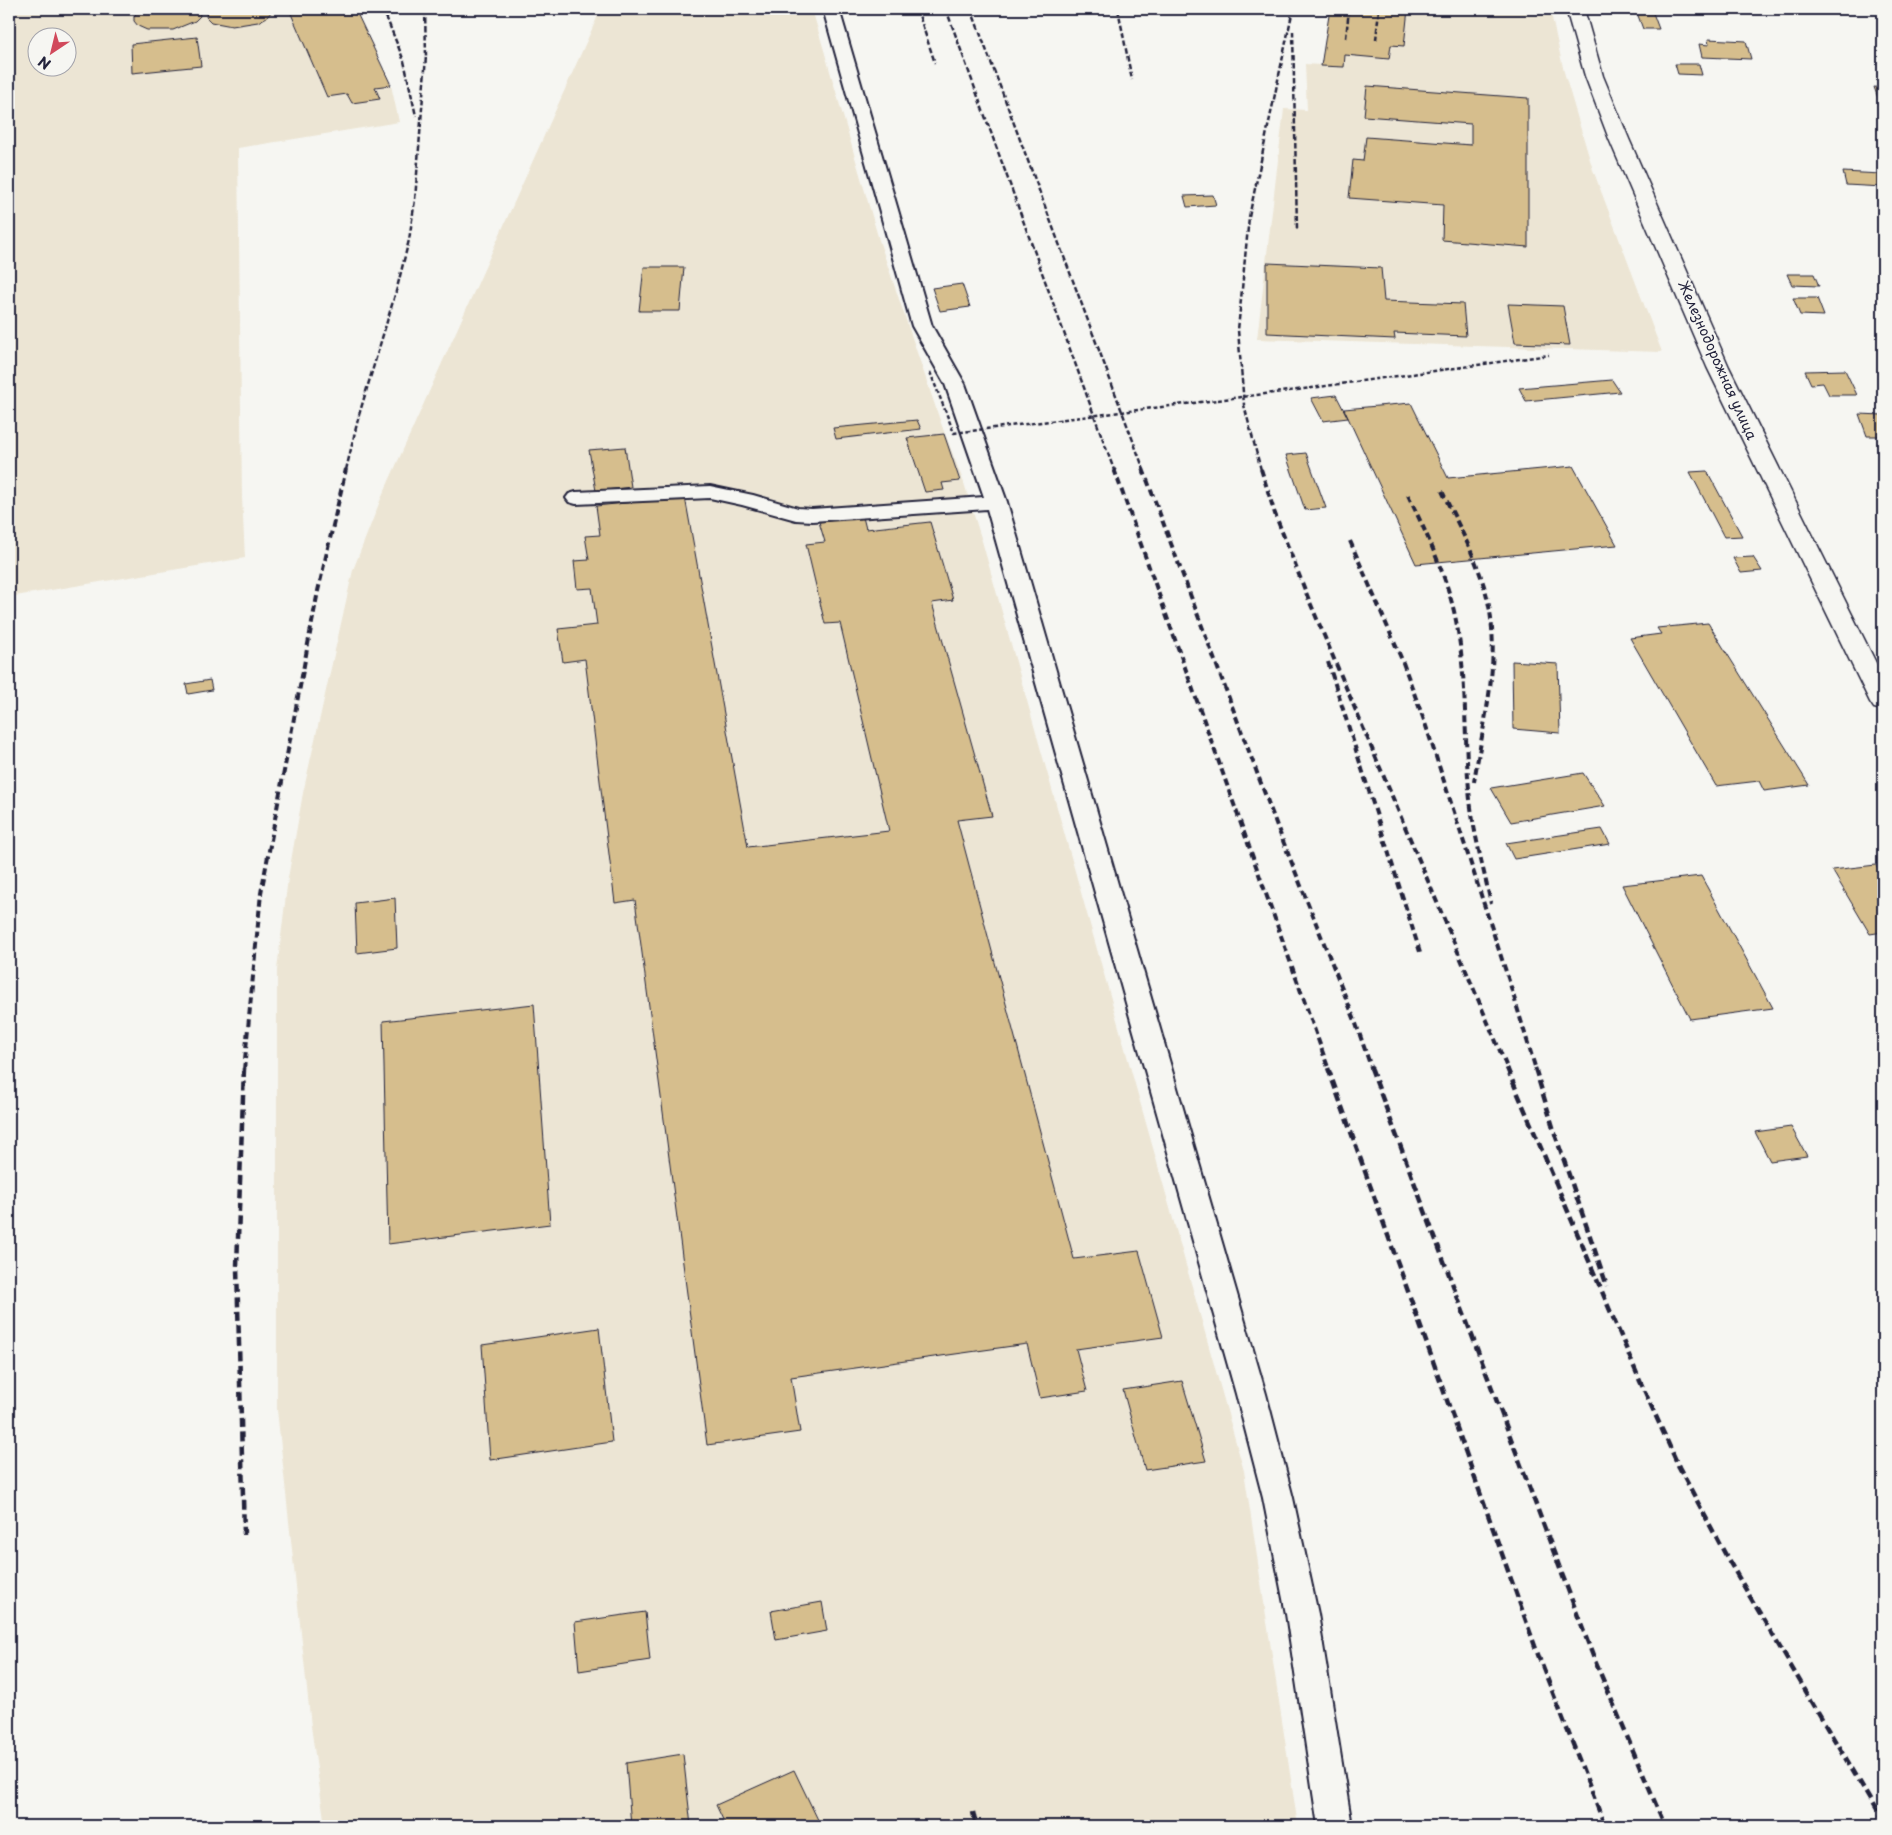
<svg xmlns="http://www.w3.org/2000/svg" width="1892" height="1835" viewBox="0 0 1892 1835" font-family="'Playpen Sans',sans-serif">
<style>
.built{fill:#ece5d4;fill-rule:evenodd}
.building{fill:#d6be8d;stroke:#22223b}
.lines{fill:none;stroke-linecap:round;stroke-linejoin:round}
.service-casing{stroke:#22223b;stroke-width:4}
.minor-casing{stroke:#22223b;stroke-width:3}
.path{stroke:#22223b;stroke-width:2.5;stroke-dasharray:4 2.5;stroke-linecap:butt}
.service{fill:#f6f6f2;fill-rule:evenodd}
.minor{fill:#f6f6f2;fill-rule:evenodd}
.rail-far2{stroke:#22223b;stroke-width:2.5;stroke-dasharray:5.5 2.5;stroke-linecap:butt}
.rail-far1{stroke:#22223b;stroke-width:4;stroke-dasharray:7 4;stroke-linecap:butt}
.rail{stroke:#22223b;stroke-width:4.5;stroke-dasharray:9 4.5;stroke-linecap:butt}
.path-bridge{stroke:#22223b;stroke-width:2.5;stroke-dasharray:4 2.5;stroke-linecap:butt}
.labels{text-anchor:middle;dominant-baseline:central;stroke-width:4.5;stroke-linejoin:round;paint-order:stroke}
.far-street-label{font-size:14px;fill:#22223b;stroke:#f6f6f2}
</style>
<rect width="100%" height="100%" fill="#f6f6f2"/>
<filter id="ink" filterUnits="userSpaceOnUse"><feTurbulence type="fractalNoise" baseFrequency=".02" numOctaves="2"/><feDisplacementMap in="SourceGraphic" scale="10" xChannelSelector="R" yChannelSelector="G"/><feConvolveMatrix kernelMatrix="1 2 1 2 8 2 1 2 1" color-interpolation-filters="sRGB"/></filter>
<g filter="url(#ink)">
<path class="built" d="M9 9H355L391 85 399 122 238 148 242 497 245 558 9 597ZM38 38H68V68H38Z
M601 9H812L879 240 942 426 964 483 982 541 1244 1471 1298 1826H325L311 1726 277 1410V970L288 878 303 793 353 570 380 501Z
M1330 9H1550L1564 72 1593 170 1662 352 1257 339 1284 109 1307 110 1305 64 1321 65Z"/>
<path class="building" d="M141 9H199L200 16 195 21 173 30H147L138 26 134 21V16Z
M208 9H272V11L267 17 258 22 232 26 211 22 206 17Z
M289 9H355L391 85 375 87 380 99 352 103 347 94 327 97Z
M1330 9H1408L1404 46 1391 45 1389 59 1345 55 1344 67 1321 66Z
M1637 13H1653L1659 29H1643Z
M197 37 201 66 132 73 131 44Z
M1708 39 1746 41 1751 59 1702 57 1699 44 1709 45Z
M1675 64H1699L1702 75 1678 74Z
M1367 86 1528 98V247L1442 240 1443 205 1349 198 1353 160 1363 161 1366 137 1471 145V124L1364 116Z
M1874 87 1883 88V101H1879Z
M1843 172 1881 174 1883 187 1846 185Z
M1213 195 1216 205 1187 207 1184 196Z
M1267 263 1381 268 1384 301 1463 304 1466 336 1394 333 1395 339 1267 333Z
M644 267H684L680 311H639Z
M1787 274H1814L1819 286 1792 285Z
M962 284 970 307 940 311 932 288Z
M1793 298H1817L1824 316 1800 315Z
M1508 304 1563 306 1570 345 1515 343Z
M1845 370 1857 395H1829L1823 383 1811 384 1805 371Z
M1612 380 1620 392 1526 401 1519 388Z
M1336 395 1348 418 1323 421 1311 398Z
M1411 403 1448 478 1573 466 1617 545 1416 564 1344 409Z
M1859 414 1883 415V436H1867Z
M917 420 921 429 836 439 833 428Z
M944 434 960 481 942 483 944 490 925 492 907 438Z
M625 447 631 487 596 491 589 450Z
M1306 453 1326 508 1305 510 1286 455Z
M1707 471 1742 536 1724 537 1690 472Z
M685 497 748 847 889 831 840 623 825 624 806 544 825 542 819 522 863 517 866 529 930 522 953 600 932 603 992 816 957 820 1074 1259 1139 1251 1163 1337 1076 1349 1087 1391 1040 1398 1027 1344 791 1377 800 1432 707 1445 635 900 615 903 585 659 563 662 558 629 597 625 592 588 577 589 574 561 589 560 585 536 600 535 596 506Z
M1753 557 1762 571 1741 573 1733 558Z
M1708 623 1809 785 1764 791 1759 781 1716 786 1630 638 1661 634 1657 628Z
M1512 661 1558 664 1560 733 1513 729Z
M210 680 212 690 188 694 186 684Z
M1583 773 1605 806 1511 822 1491 788Z
M1602 829 1610 844 1514 859 1506 843Z
M1876 865 1883 876V932L1870 934 1832 870Z
M1701 876 1773 1008 1690 1019 1622 885Z
M395 898 397 948 357 953 355 903Z
M534 1004 550 1224 388 1244 383 1021Z
M1791 1127 1807 1156 1770 1161 1755 1132Z
M599 1328 612 1442 490 1460 482 1345Z
M1182 1381 1206 1461 1145 1470 1123 1390Z
M822 1602 827 1631 776 1640 771 1611Z
M645 1612 650 1660 579 1671 575 1622Z
M683 1754 691 1826H631L626 1763Z
M794 1770 821 1826H726L716 1805Z"/>
<g class="lines">
<g class="service-casing">
<path id="service" d="M823 9H839L932 326 965 384 1007 502 1266 1394 1293 1498 1318 1614 1352 1826H1318L1286 1614 1263 1498 1236 1394 987 509 812 521 796 520 742 505 710 498 576 504 569 502 566 498 569 494 576 492 710 486 753 495 798 508 812 509 984 497 945 384 912 326Z"/>
</g>
<g class="minor-casing">
<path id="minor" d="M1566 9H1584L1603 76 1629 139 1729 367 1883 677V710L1874 708 1870 702 1707 367 1609 139 1585 76Z"/>
</g>
<path class="path" d="M1297 390 1549 355"/>
<use href="#service" class="service"/>
<use href="#minor" class="minor"/>
<path class="rail-far2" d="M383 9 404 61 416 116
M917 9 935 63
M946 9 1114 470
M971 9 1144 470
M1118 9 1132 80
M1293 31 1297 229
M1346 38 1349 9
M1376 40 1379 9
M346 470 359 415 397 288 409 240 415 200 426 56 425 9
M1261 470 1244 405 1238 330 1249 217 1293 9"/>
<path class="rail-far1" d="M1114 469 1329 1070
M1143 469 1277 826 1354 1018 1372 1070
M1261 469 1275 514 1309 600 1508 1070
M1442 491C1461 531 1486 574 1491 619 1498 673 1482 729 1474 782
M1408 495C1428 537 1449 580 1457 626 1467 680 1464 735 1469 789 1472 828 1483 866 1491 904
M1350 541 1402 660 1425 723 1510 984 1536 1070
M1328 662 1421 955
M244 1070 261 893 318 591 346 469"/>
<path class="rail" d="M244 1068 237 1267 244 1535
M1328 1068 1540 1660 1605 1826
M1371 1068 1593 1656 1665 1826
M1507 1068 1640 1381 1679 1467 1729 1561 1883 1822
M1535 1068 1556 1137 1607 1286
M973 1812 976 1826"/>
<path class="path-bridge" d="M930 372 954 433 1297 390"/>
</g>
</g>
<g class="labels">
<g class="far-street-label">
<text transform="translate(1718 360) rotate(66)">Железнодорожная улица</text>
</g>
</g>
<rect width="1892" height="1835" fill="none" stroke="#f6f6f2" stroke-width="30"/>
<rect x="15" y="15" width="1862" height="1805" fill="none" stroke="#22223b" stroke-width="2" filter="url(#ink)"/>
<g transform="translate(52 52) rotate(215)"><circle r="24" fill="#f6f6f2" stroke="#a1a1a9"/>
<path d="M0-4L9 19L0 12L-9 19Z" fill="#d1495b"/>
<text y="-8" font-size="14" font-weight="bold" text-anchor="middle" fill="#22223b">N</text>
</g>
</svg>
